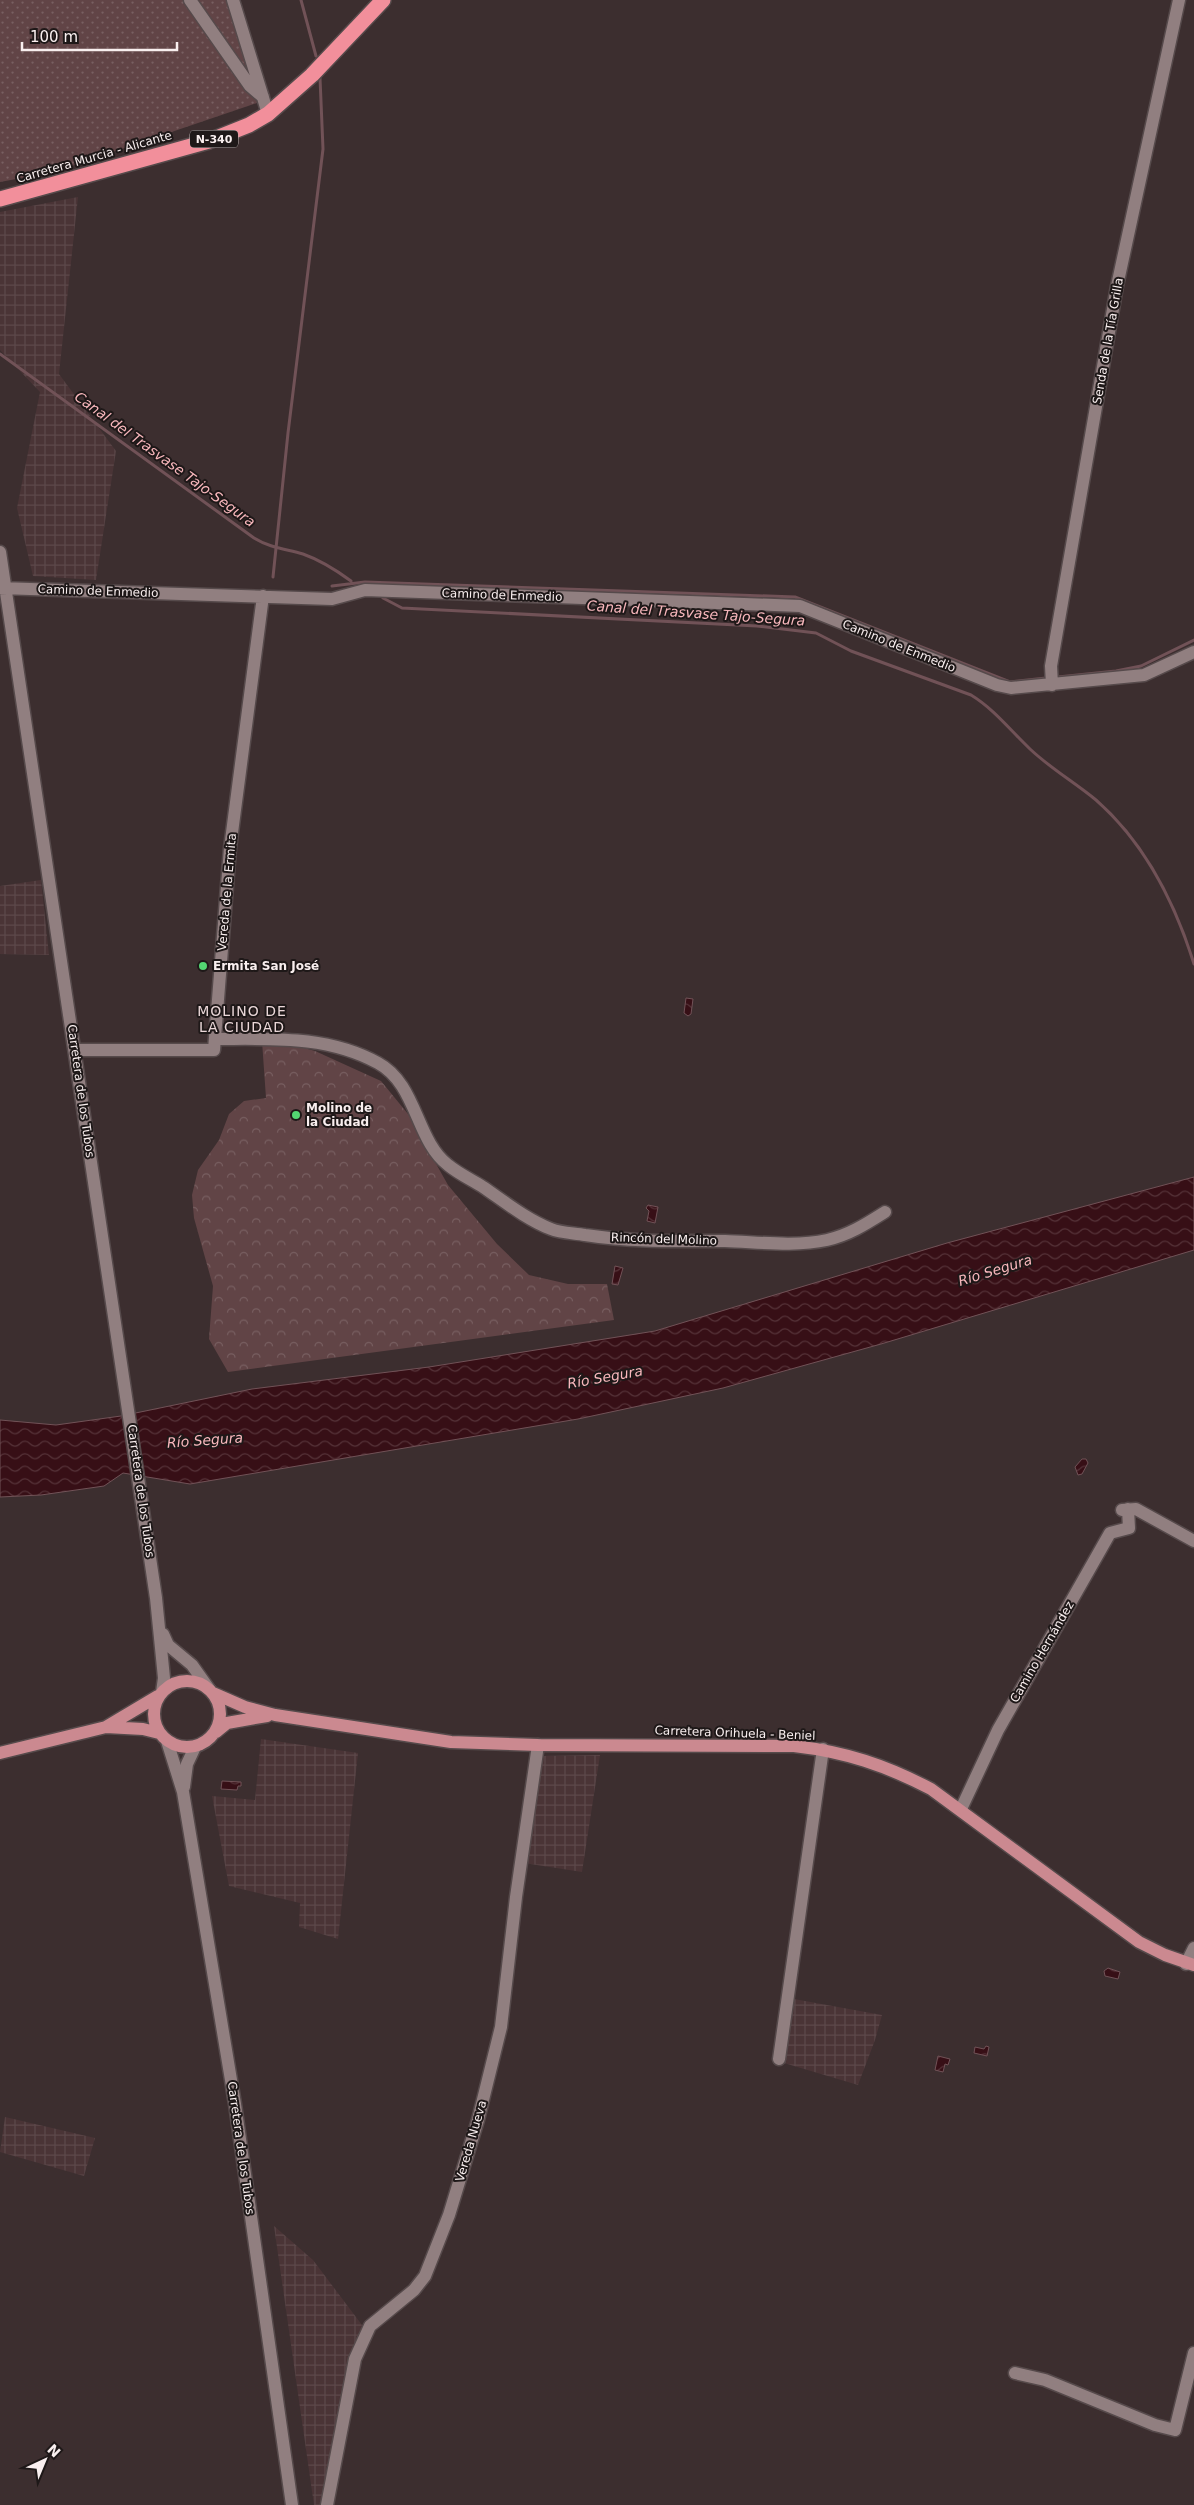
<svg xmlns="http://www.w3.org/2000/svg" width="1194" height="2505" viewBox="0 0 1194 2505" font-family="'DejaVu Sans',sans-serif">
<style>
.industrial{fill:url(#industrial-grid)}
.grass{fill:url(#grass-dots)}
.park{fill:url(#park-crowns)}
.water{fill:url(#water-waves);stroke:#715257}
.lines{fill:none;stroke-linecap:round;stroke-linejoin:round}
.stream{stroke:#715257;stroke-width:3}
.minor-casing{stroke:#564a4b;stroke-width:15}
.major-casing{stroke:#564a4b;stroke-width:15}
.highway-casing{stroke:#564a4b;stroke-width:18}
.minor{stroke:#917f80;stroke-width:12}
.major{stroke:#cb8990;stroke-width:12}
.highway{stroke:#f28f9b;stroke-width:15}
.poi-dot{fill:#53d672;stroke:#1e1818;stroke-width:2}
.labels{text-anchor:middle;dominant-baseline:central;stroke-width:4;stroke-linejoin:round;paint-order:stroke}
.shield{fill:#1e1818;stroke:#b7aeae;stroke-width:1}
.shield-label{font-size:11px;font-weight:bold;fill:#f9efef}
.street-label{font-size:12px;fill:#f9efef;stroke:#1e1818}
.poi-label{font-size:12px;font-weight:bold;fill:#f9efef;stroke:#1e1818;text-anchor:start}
.water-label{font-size:14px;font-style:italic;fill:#f8b7bc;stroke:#1e1818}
.neighbourhood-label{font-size:14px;letter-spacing:1px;fill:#ead7d8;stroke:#1e1818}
</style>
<defs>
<pattern id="industrial-grid" width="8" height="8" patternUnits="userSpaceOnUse" patternTransform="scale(1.25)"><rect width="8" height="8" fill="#4a3436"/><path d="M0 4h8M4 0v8" fill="none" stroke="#5c484a"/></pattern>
<pattern id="grass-dots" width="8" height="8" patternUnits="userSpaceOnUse" patternTransform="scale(1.25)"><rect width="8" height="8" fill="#614446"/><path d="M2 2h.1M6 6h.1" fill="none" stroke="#785f61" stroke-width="1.8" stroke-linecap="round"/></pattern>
<pattern id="park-crowns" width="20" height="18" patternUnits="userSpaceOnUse" patternTransform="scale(1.25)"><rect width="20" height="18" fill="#614446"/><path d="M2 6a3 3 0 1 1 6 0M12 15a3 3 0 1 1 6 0" fill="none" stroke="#785f61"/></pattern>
<pattern id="water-waves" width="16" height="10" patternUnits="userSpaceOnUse" patternTransform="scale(1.25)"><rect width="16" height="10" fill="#370f16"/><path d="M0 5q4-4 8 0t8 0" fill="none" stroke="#553238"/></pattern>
</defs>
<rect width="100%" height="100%" fill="#3c2e2f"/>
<path class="industrial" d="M78 197 59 374 116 451 96 580 33 576 17 508 40 392 0 350V212Z
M41 880 49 955 0 954V886Z
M261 1739 358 1753 338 1939 299 1927 300 1903 229 1886 212 1796 255 1800Z
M600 1755 582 1872 524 1863 541 1756Z
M794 1999 882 2015 875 2040 858 2085 784 2063Z
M5 2117 95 2138 84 2176 0 2152Z
M274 2226 313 2260 362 2325 349 2370 323 2505H314Z"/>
<path class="grass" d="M0 0H228L260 102 54 172 0 182Z"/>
<path class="park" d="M262 1041 293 1045 315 1051 381 1081 408 1114 448 1185 497 1244 529 1275 568 1284H607L614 1320 228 1372 209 1339 213 1286 194 1218 192 1195 198 1170 219 1140 229 1114 244 1101 266 1098Z"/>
<path class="water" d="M686 998 693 999 691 1014 688 1016 684 1013Z
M1194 1177V1250L881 1344 723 1388 578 1419 190 1484 123 1473 104 1486 41 1495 0 1497V1420L56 1425 121 1416 252 1389 429 1367 655 1331 947 1243Z
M648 1205 658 1207 655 1223 647 1221 649 1211 646 1208Z
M615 1266 623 1268 618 1285 612 1284Z
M1082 1459H1086L1088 1463 1082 1474 1078 1475 1075 1467Z
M222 1781 241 1782V1786H238L237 1790 221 1789Z
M1108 1968 1120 1972 1118 1979 1105 1976 1104 1971Z
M986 2046 989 2047 987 2056 974 2053 975 2047 984 2049Z
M938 2056 950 2059 948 2065 945 2064 943 2072 935 2070Z"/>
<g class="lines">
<path class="stream" d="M301 0 316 56
M0 354 254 538C270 548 286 549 303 554 320 560 336 570 351 581
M273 577 288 433 323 149 320 78
M332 586 365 582 795 597 1010 682 1046 678
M383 598 402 608 757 626 816 633 851 651 971 695C994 709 1010 730 1030 749 1050 768 1074 782 1096 800 1145 843 1175 903 1194 964
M1058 677 1116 671 1141 666 1194 640"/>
<g class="minor-casing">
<path id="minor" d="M190 0 250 86 263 97
M233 0 268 114
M0 552 156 1598 164 1678 162 1692
M0 588 332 599 365 590 800 606 997 685 1011 688 1144 675 1194 652
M1052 685 1051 666 1117 286 1179 0
M215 1039C271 1039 327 1035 378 1063 417 1084 416 1141 448 1165 459 1174 472 1180 483 1187 505 1202 526 1219 551 1229 561 1233 574 1233 585 1235 631 1242 678 1241 725 1241 758 1242 795 1247 827 1240 849 1235 866 1224 885 1212
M76 1050H214L230 848 263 596
M1122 1510 1136 1509 1194 1541
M163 1634 168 1645 192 1665 209 1689
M167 1741 183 1792 235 2104 292 2505
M184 1787 187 1764 195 1747
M961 1809 998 1730 1110 1533 1129 1528 1128 1509
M1186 1964 1194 1948
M779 2059 823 1749
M1015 2373 1045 2380 1155 2425 1175 2430 1194 2353
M327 2505 355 2359 370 2326 414 2290 425 2276 449 2215 478 2120 501 2027 516 1897 538 1745"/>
</g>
<g class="major-casing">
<path id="major" d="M154 1714a33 33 0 1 1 66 0a33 33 0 1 1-66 0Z
M213 1693 245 1707 275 1715 451 1742 538 1745 794 1746C846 1752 885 1765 931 1789L1139 1942 1165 1955 1194 1965
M106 1727 143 1729 159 1733
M216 1732 227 1723 267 1716
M0 1753 106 1727 158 1696"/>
</g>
<g class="highway-casing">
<path id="highway" d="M0 199 209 141 249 125 268 114 312 75 383 0"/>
</g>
<use href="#minor" class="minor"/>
<use href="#major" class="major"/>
<use href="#highway" class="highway"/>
</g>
<g class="poi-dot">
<circle cx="203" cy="966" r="5"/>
<circle cx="296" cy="1115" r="5"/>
</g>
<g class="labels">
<rect class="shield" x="190" y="130.5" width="48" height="17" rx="4"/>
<g class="shield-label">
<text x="214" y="139">N-340</text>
</g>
<g class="street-label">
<text transform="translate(94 157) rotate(-16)">Carretera Murcia - Alicante</text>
<text transform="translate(1108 341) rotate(-80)">Senda de la Tía Grilla</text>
<text transform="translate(98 591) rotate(2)">Camino de Enmedio</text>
<text transform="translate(502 595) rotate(2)">Camino de Enmedio</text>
<text transform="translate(899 646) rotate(22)">Camino de Enmedio</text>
<text transform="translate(227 892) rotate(-85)">Vereda de la Ermita</text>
<text transform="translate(81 1091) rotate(82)">Carretera de los Tubos</text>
<text transform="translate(664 1239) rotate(2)">Rincón del Molino</text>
<text transform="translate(141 1491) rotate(82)">Carretera de los Tubos</text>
<text transform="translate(1042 1652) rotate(-60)">Camino Hernández</text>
<text transform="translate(735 1733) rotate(2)">Carretera Orihuela - Beniel</text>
<text transform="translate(471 2141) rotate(-74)">Vereda Nueva</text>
<text transform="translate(241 2148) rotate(82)">Carretera de los Tubos</text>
</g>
<g class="poi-label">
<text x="213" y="966">Ermita San José</text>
<text x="306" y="1108">Molino de<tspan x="306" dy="14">la Ciudad</tspan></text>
</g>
<g class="water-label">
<text transform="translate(165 459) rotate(36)">Canal del Trasvase Tajo-Segura</text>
<text transform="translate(696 613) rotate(4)">Canal del Trasvase Tajo-Segura</text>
<text transform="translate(995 1270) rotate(-17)">Río Segura</text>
<text transform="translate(605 1377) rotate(-10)">Río Segura</text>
<text transform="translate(205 1440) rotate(-4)">Río Segura</text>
</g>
<g class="neighbourhood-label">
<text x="242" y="1011">MOLINO DE<tspan x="242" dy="16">LA CIUDAD</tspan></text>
</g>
</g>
<g transform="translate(45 2460) rotate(44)" stroke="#1e1818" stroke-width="4" paint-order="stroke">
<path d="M0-4L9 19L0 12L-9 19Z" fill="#f9efef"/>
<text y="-8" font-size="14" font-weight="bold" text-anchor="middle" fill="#f9efef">N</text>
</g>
<path d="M22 42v8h155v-8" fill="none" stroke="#f9efef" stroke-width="2.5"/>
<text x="30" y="42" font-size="15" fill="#f9efef" stroke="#1e1818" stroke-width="4" paint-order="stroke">100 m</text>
</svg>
